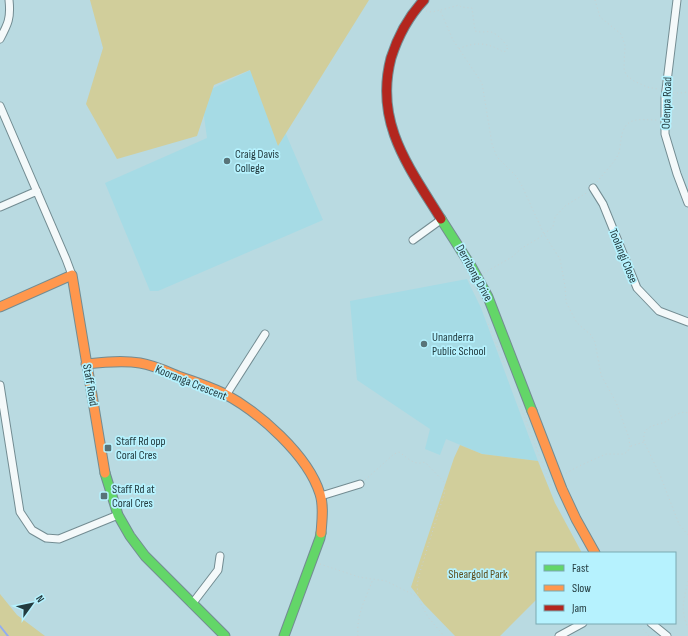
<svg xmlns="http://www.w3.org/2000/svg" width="688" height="636" viewBox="0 0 688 636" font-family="'Sofia Sans Condensed',sans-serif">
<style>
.built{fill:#a6dbe5}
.green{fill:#d1ce9b}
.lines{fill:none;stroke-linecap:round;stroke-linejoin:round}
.stream{stroke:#92acf2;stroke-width:2}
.street-casing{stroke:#738c92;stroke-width:9}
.fast-casing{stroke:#738c92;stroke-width:11}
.slow-casing{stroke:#738c92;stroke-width:11}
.jam-casing{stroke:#738c92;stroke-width:11}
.path{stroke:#c7d2d3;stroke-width:1;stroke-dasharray:1 3;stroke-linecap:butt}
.street{stroke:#f4f9fa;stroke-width:7}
.fast{stroke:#63d668;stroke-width:9}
.slow{stroke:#ff974d;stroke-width:9}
.jam{stroke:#b3261e;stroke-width:9}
.poi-dot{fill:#587378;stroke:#b6f2fe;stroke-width:1.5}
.labels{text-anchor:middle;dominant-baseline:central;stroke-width:3.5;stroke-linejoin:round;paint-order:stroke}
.street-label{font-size:12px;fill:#233b3f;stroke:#b6f2fe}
.poi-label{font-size:12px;fill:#233b3f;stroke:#b6f2fe;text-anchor:start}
.park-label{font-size:12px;fill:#5e4f1e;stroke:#b6f2fe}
</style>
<rect width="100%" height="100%" fill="#b9dae1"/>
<path class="built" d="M257 67 323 220 158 291H150L105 183 207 138 201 94Z
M467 279 481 308 538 461 482 454 446 439 440 455 425 449 430 429 357 380 350 301Z"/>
<path class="green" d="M90 0H369L278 146 250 70 214 85 197 136 117 159 86 104 103 48Z
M460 445 482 454 538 461 555 503 582 553H537V599L500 636H455L424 604 411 587 454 458Z
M0 594 17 615 45 636H0Z"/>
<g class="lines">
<path class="stream" d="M0 626 8 636"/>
<g class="street-casing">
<path id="street" d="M677 0 665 98V134L677 174 688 203
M0 39C8 24 11 18 9 0
M0 106 66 259 72 275
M593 188 603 204 637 288 659 311 688 322
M0 207 37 191
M413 240 442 219
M0 385 20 512 32 530 46 538 59 539 118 515
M226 395 265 334
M321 496 360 484
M192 604 218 570 220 556
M651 623 667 636
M559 636 583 623"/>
</g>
<g class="fast-casing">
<path id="fast" d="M441 219 471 266 488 297 532 411
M105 473 118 515 130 536 145 556 225 636
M284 636 320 538 321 533"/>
</g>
<g class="slow-casing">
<path id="slow" d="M0 307 72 275 105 473
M86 364C104 362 123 360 140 363 153 365 166 371 178 376 193 381 209 386 223 393 259 412 308 455 320 494 324 506 322 520 321 533
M532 411 562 489 576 519 595 553"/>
</g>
<g class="jam-casing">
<path id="jam" d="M424 0C408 17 398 36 391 58 374 123 409 167 441 219"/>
</g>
<path class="path" d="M595 0 600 17 621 34 625 45 624 68 626 75 634 81 647 87 658 89
M441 10 459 5 461 7 472 8 475 31C482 33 486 31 491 32 498 34 504 42 508 47L506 51 503 52C490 43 474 41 459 49
M426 11 432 12 440 10 453 40 482 83 492 144 497 157 516 176 522 186 544 234 560 259 565 286 566 302 577 323 591 335 595 342 601 375 616 402 629 438 630 447 628 451 624 454H606L577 467 565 474
M673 93H680L688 92
M597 182C603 174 614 163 618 155 620 151 620 144 621 140 624 115 639 120 658 120
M484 273 512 257 522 248 539 238 553 227 555 217 565 206 588 192
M488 324 505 365
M520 406 551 485
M644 441C642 425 655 426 665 422 672 418 679 410 688 413
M631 446 644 442 660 475 679 524 688 535
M365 480 394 454 399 452C408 458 414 466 425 462L444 482 445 491 420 572 417 585 418 596 422 606 428 617 444 636
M320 564 359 577 386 581 418 597
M688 581C684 600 680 609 688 628
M638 623 649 636
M358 636C356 615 366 598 373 579"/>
<use href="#street" class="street"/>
<use href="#fast" class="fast"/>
<use href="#slow" class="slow"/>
<use href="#jam" class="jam"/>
</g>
<g class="poi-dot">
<circle cx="227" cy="161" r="4"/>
<circle cx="424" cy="344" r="4"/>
<rect x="104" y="444" width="8" height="8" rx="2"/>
<rect x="100" y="492" width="8" height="8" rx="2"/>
</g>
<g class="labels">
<g class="street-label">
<text transform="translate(667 103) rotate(-88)">Odenpa Road</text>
<text transform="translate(623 256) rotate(68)">Toolangi Close</text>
<text transform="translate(474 273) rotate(61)">Derribong Drive</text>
<text transform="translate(191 383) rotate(22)">Kooranga Crescent</text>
<text transform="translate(90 385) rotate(80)">Staff Road</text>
</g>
<g class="poi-label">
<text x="235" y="154">Craig Davis<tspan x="235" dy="14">College</tspan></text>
<text x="432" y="337">Unanderra<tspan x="432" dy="14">Public School</tspan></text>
<text x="116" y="441">Staff Rd opp<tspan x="116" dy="14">Coral Cres</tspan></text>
<text x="112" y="489">Staff Rd at<tspan x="112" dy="14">Coral Cres</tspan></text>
</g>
<g class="park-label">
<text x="478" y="574">Sheargold Park</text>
</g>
</g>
<rect x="536" y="552" width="140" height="72" fill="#b6f2fe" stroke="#7ba9b2"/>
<rect x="544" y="565" width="20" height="6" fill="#63d668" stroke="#7ba9b2"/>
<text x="572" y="572" font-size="12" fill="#233b3f">Fast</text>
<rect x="544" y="585" width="20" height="6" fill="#ff974d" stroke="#7ba9b2"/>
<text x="572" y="592" font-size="12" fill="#233b3f">Slow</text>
<rect x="544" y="605" width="20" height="6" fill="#b3261e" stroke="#7ba9b2"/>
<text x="572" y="612" font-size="12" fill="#233b3f">Jam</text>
<g transform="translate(32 604) rotate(57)" stroke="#b6f2fe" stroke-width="3" paint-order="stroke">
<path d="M0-3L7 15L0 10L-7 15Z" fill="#233b3f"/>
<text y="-6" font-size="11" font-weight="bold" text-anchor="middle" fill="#233b3f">N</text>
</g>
</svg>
